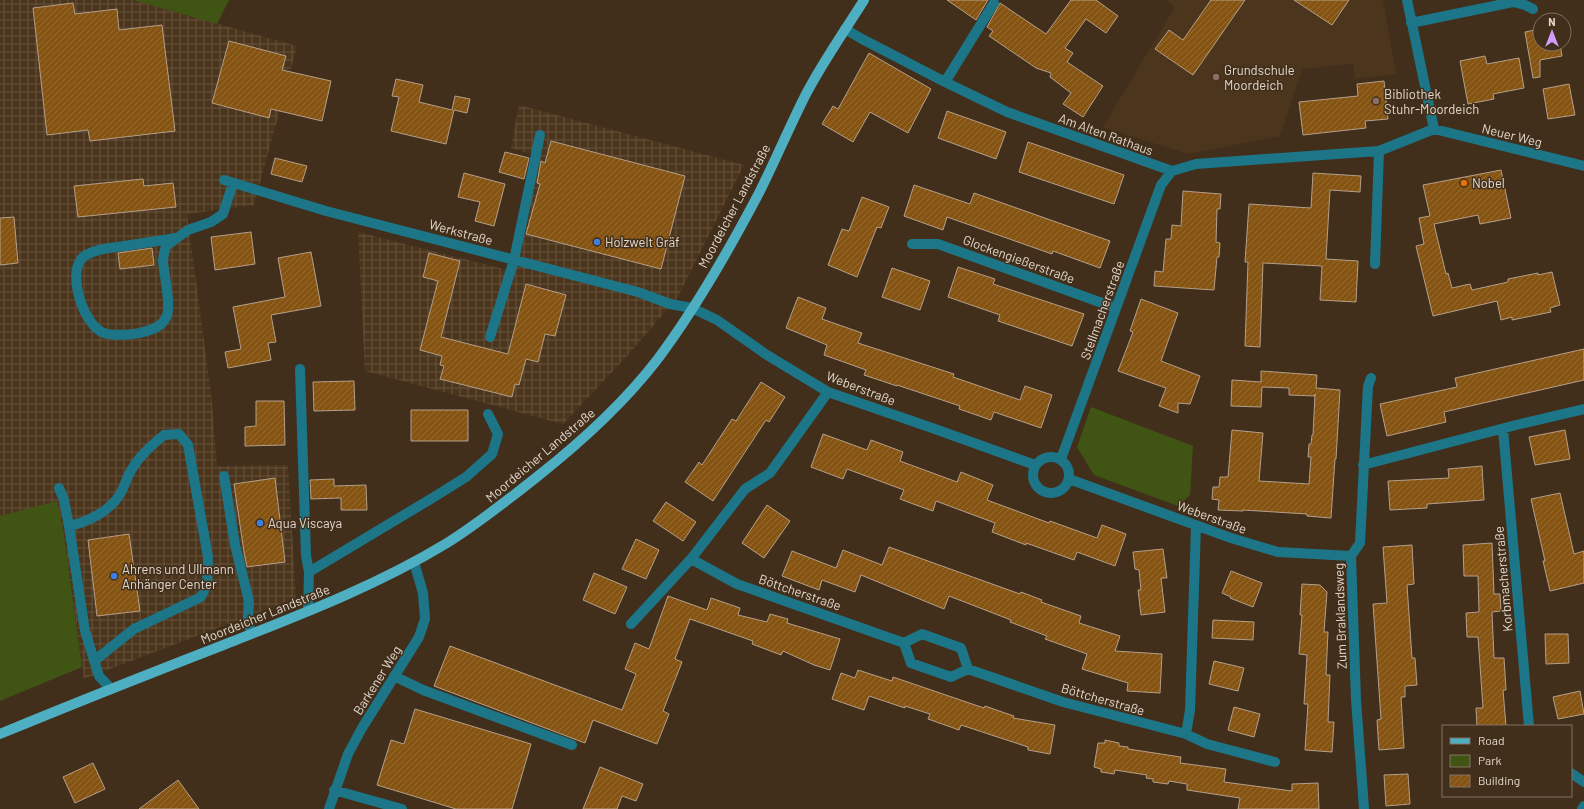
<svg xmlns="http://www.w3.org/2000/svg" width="1584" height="809" viewBox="0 0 1584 809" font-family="Barlow,sans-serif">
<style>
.built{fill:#4c351d}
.industrial{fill:url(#industrial-grid)}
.green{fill:#405513}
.building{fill:url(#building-hatch);stroke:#b59f89}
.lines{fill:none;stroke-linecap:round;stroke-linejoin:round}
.minor{stroke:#1c7687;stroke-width:10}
.major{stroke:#4eafc3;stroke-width:10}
.education-dot{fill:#8d6e63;stroke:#412f1c;stroke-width:1.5}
.food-dot{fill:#e8710a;stroke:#412f1c;stroke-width:1.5}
.shop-dot{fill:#3f7fe0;stroke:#412f1c;stroke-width:1.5}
.labels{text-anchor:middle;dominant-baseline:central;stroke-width:3;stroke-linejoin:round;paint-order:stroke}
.poi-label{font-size:13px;fill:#e3d8cc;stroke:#412f1c;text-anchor:start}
.street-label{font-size:13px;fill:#e3d8cc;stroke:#412f1c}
</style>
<defs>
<pattern id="industrial-grid" width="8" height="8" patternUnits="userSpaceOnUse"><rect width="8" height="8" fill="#4c351d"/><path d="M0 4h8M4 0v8" fill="none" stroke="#66523d"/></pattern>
<pattern id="building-hatch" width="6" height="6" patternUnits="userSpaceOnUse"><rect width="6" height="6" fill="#865412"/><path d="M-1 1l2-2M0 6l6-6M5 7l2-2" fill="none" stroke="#976c33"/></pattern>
</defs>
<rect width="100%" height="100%" fill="#412f1c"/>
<path class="built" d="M1165 0H1383L1396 74 1355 79 1353 64 1302 69 1280 136 1188 154 1103 127 1175 7Z"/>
<path class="industrial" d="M0 0H133L297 46 254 205 187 214 211 393 217 466 288 465 296 598 84 679 63 528 57 502 0 516Z
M519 105 744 165 678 297 627 356 563 424 365 371 358 232 507 270 532 154 511 148Z"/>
<path class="green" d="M133 0H229L217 24Z
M1091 407 1193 446 1190 495 1178 506 1094 475 1077 447Z
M57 501 63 528 82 667 0 701V516Z"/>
<path class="building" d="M947 0H988L976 20Z
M1071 0H1096L1118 16 1106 33 1086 19 1065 48 1073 53 1067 62 1103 86 1083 117 1063 104 1071 93 1050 77 1051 73 1036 68 989 36 993 31 987 27 1000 3 1046 34Z
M1211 0H1245L1193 75 1155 49 1169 30 1183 40Z
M1294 0H1349L1332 25Z
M73 3 75 14 117 9 119 30 162 25 175 131 90 141 88 130 47 135 33 8Z
M1540 29V44H1560L1562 56 1540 60V77L1533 78 1525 32Z
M229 41 286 56 282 70 331 81 322 121 271 109 269 118 212 103Z
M869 53 931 89 908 133 870 112 853 142 822 124 833 106 838 109Z
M1485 56 1487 64 1519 58 1524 88 1493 94 1494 99 1468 104 1460 61Z
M396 79 423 85 419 102 452 110 455 96 470 99 467 113 454 110 446 144 391 131 399 97 392 96Z
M1384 81 1388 119 1365 121 1366 128 1303 135 1299 102 1358 96 1357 84Z
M1569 84 1575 115 1548 119 1543 89Z
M947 111 1006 132 996 159 938 138Z
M551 141 685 176 661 269 526 234 540 184 537 183 541 161 545 163Z
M1028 142 1124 175 1114 204 1019 172Z
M505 152 529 158 524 179 499 172Z
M275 158 307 166 302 182 271 174Z
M1501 170 1511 218 1480 224 1478 215 1434 224 1446 274 1448 273 1452 288 1470 284 1472 290 1508 282V279L1538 273V275L1552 272 1560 305 1550 308 1551 312 1512 320V317L1501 320 1497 301 1433 316 1416 246 1424 244 1419 218 1430 216 1423 185Z
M464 173 505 184 494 226 475 221 480 202 458 197Z
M1313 173 1361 176 1360 192 1330 190 1326 259 1358 261 1356 302 1320 300 1322 266 1263 263 1260 347 1245 346 1248 262H1245L1249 204 1311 208Z
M143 179 144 186 173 183 176 207 78 217 74 186Z
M914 185 970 204 974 193 1110 241 1100 268 1053 251 1052 254 947 217 943 230 904 216Z
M1183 191 1221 194 1220 209H1217L1216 242 1220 243 1219 257H1217L1214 290 1154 286 1155 271 1163 272 1166 239H1171L1172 225 1181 226Z
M862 197 889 207 881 228 877 227 857 277 828 265 842 229 849 231Z
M14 217 18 263 0 265V218Z
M251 232 255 264 215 270 211 237Z
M152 248 154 265 120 269 118 253Z
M311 252 321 306 271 315 276 342 268 343 271 360 228 368 225 352 241 349 233 307 285 297 278 258Z
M429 253 460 261 441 337 508 354 526 284 566 295 555 336 545 334 538 362 526 359 519 385 515 384 512 397 440 379 444 366 440 365 442 356 420 350 438 281 423 277Z
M958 267 995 279 993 284 1084 314 1072 346 998 321 1000 315 948 297Z
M892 268 930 281 920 310 882 297Z
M798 297 826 308 822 319 862 333 858 343 954 374 953 377 1020 400 1025 386 1052 395 1041 428 994 412 991 420 959 409 960 406 897 385V386L864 375 866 370 824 355 827 345 786 328Z
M1141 299 1178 313 1161 361 1200 376 1190 404 1178 403V413L1159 406 1166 388 1118 371 1133 332 1130 331Z
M1584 349V380L1444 412 1446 422 1387 436 1380 404 1457 387 1455 378Z
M1261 371 1317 375 1316 388 1340 390 1336 459H1335L1331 518 1307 516V514L1243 510V511L1218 510 1219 500 1212 499 1213 487H1219L1220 477H1228L1232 430 1263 433 1259 481 1309 484 1311 457H1308L1309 444H1311L1312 435H1313L1315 394V396L1289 395V388L1262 387 1261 407 1231 406 1232 380 1261 382Z
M354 381 355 410 314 411 313 382Z
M761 382 785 397 769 422 766 420 713 501 685 482 699 462 702 465 732 419 736 421Z
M256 401H284L285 445 245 446V427L256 426Z
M411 410H468V441H411Z
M1565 430 1570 459 1535 465 1529 437Z
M823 434 867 450 871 440 903 452 900 461 957 482 961 472 993 485 987 500 1049 523 1050 521 1097 538 1102 525 1126 534 1115 566 1077 552 1074 560 1026 543V545L992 532 995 523 936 501 933 511 916 505 900 499 904 490 847 469 843 479 811 467Z
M1482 466 1484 500 1427 504V508L1390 510 1388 481 1449 478 1448 469Z
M275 478 285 562 247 567 244 552 234 484Z
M334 479V486L366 485 367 510H341V498L311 499 310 480Z
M1560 493 1574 554 1584 551V583L1550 591 1543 561H1545L1531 499Z
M666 502 696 522 683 541 653 521Z
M767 505 790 521 764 558 742 543Z
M129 534 140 611 97 616 88 540Z
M636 539 659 550 646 579 622 569Z
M1492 543 1494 594H1500L1501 611 1492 612 1494 658H1504L1506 690H1503L1506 726H1477L1476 708H1483L1478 637H1467L1466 613 1479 612 1478 576H1464L1463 545Z
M1412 545 1414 584 1407 585 1412 658H1415L1417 685 1405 686V697H1401L1404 748 1379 750 1377 720 1381 719 1373 604 1387 603 1383 547Z
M889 547 1020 594 1021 592 1042 600 1041 602 1081 616 1079 623 1120 636 1115 651 1162 654 1160 693 1127 691 1128 683 1082 669 1087 654 1045 639 1047 636 1010 622 1011 620 949 596 944 609 861 575 855 592 822 580 819 590 782 576 792 551 836 568 843 550 882 565Z
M1163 549 1167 578H1161L1165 612 1141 615 1138 590H1141L1139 570 1135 569 1133 552Z
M1231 571 1262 583 1253 607 1230 598 1231 597 1222 593Z
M594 573 627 587 615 614 583 600Z
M1302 584 1320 585 1327 592 1324 632H1328L1326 675H1330L1328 722H1334L1332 752 1305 750 1308 704H1304L1307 655 1299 654 1302 615H1300Z
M668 596 707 610 711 598 740 608 738 615 767 622 770 614 788 619 787 623 840 639 830 670 814 665 783 651 781 655 752 644 753 641 690 619 675 659 682 662 663 711 669 714 657 744 593 720 585 743 434 686 450 646 622 710 636 674 625 669 635 643 649 649Z
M1213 620 1254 622 1253 640 1212 638Z
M1545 634H1568L1569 663 1546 664Z
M1214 661 1244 668 1238 691 1209 684Z
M858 670 892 681 893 677 984 708 985 706 1005 713 1014 716 1013 718 1055 725 1050 754 1028 750V747L961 725 959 730 928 719 930 714 905 706V708L869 696 864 710 832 699 841 673 855 678Z
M1580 691 1584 714 1558 719 1553 697Z
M1234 707 1260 714 1254 737 1228 730Z
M415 709 531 744 512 809H456L377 785 391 740 404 744Z
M1105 740 1119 743V746L1128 747V749L1181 757 1180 763 1226 769 1224 782 1292 791V784L1318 783 1319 809H1238L1240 798 1187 790V784L1169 781 1168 784 1153 782V779L1146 778 1147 775 1115 770 1114 774 1101 772V769L1094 767 1098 743H1105Z
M93 763 105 789 75 803 63 777Z
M600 767 643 784 636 801 622 796 617 809H583Z
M1408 774 1410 804 1386 806 1384 775Z
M178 780 199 809H139Z"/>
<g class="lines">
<path class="minor" d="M1407 0 1434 129
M1411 23 1513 2 1525 5 1533 9
M845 29 862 39 945 82 1007 112 1172 171 1196 164 1379 151 1434 129 1584 166
M945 82 994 3
M224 180 326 211 638 292 670 304 692 308 717 320 767 355 828 392 935 429 1035 465
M176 238C159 241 142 243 125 246 112 248 98 248 86 255 64 267 83 326 104 333 114 336 133 335 143 332 152 330 164 325 167 315 171 304 164 275 163 261 163 256 165 251 166 246L188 230 211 222 223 214 233 183
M912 244H938L1116 308
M1375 264 1379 151
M490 337 514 260 540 135
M300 369 306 556 309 572
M1503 429 1529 726
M1033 475a18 18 0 1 1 36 0a18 18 0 1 1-36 0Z
M1061 459 1161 185 1172 171
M1363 465 1516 425 1584 409
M224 476 235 545 249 601 248 619 251 634
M1069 479 1231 538 1261 547 1278 552 1351 556
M59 488 64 500 69 526 85 631 99 676 111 689
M69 526C88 522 110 511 120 494 125 486 127 476 132 469 140 455 152 445 164 435L179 434 188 445 208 557 207 585 201 597 134 629 94 661
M691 559 737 584 904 643 922 634 961 648 968 669
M308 611 309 572 434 497 466 477 492 454 498 434 488 414
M631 624 691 559 745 489 770 473 828 392
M904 643 911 663 951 677 968 669 1063 702 1186 734 1207 744 1275 762
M394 676 423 690 572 745
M1186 734 1190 710 1196 525
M1571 773 1584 782
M334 790 402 809
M329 809 348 754 362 728 419 637 425 619 423 593 414 562
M1364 809 1356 700 1351 556 1360 543 1368 386 1371 378
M1582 809 1584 806"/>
<path class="major" d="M0 734C75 703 151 673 226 644 302 614 378 585 447 543 479 523 509 499 538 476 581 442 623 404 657 360 696 308 729 250 759 193 775 161 789 128 805 96 822 63 844 32 864 0"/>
</g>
<g class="education-dot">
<circle cx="1216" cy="77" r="4"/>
<circle cx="1376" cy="101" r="4"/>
</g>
<circle class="food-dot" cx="1464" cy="183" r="4"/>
<g class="shop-dot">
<circle cx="597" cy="242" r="4"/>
<circle cx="260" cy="523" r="4"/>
<circle cx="114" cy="576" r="4"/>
</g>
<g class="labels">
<g class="poi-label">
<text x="1224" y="70">Grundschule<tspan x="1224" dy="15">Moordeich</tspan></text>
<text x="1384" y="94">Bibliothek<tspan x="1384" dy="15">Stuhr-Moordeich</tspan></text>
<text x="1472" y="183">Nobel</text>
<text x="605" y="242">Holzwelt Gräf</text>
<text x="268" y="523">Aqua Viscaya</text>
<text x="122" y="569">Ahrens und Ullmann<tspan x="122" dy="15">Anhänger Center</tspan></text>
</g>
<g class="street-label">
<text transform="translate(1106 134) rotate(20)">Am Alten Rathaus</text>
<text transform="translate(1512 135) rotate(14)">Neuer Weg</text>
<text transform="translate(734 206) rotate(-62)">Moordeicher Landstraße</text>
<text transform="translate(461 232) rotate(15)">Werkstraße</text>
<text transform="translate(1019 259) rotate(20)">Glockengießerstraße</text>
<text transform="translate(1102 310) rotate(-70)">Stellmacherstraße</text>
<text transform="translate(861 388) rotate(21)">Weberstraße</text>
<text transform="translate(540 455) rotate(-40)">Moordeicher Landstraße</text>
<text transform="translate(1212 517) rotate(20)">Weberstraße</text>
<text transform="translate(1503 579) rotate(-95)">Korbmacherstraße</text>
<text transform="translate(800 592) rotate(19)">Böttcherstraße</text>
<text transform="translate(265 614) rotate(-22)">Moordeicher Landstraße</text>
<text transform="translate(1340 616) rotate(-92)">Zum Braklandsweg</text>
<text transform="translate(377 680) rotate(-58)">Barkener Weg</text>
<text transform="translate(1103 699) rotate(16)">Böttcherstraße</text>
</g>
</g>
<rect x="1442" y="725" width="130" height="72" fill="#412f1c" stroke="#827362"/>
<rect x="1450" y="738" width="20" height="6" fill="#4eafc3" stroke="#827362"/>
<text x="1478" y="745" font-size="12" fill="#e3d8cc">Road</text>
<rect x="1450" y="755" width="20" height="12" fill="#405513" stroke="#827362"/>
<text x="1478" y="765" font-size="12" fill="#e3d8cc">Park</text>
<rect x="1450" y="775" width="20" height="12" fill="url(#building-hatch)" stroke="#827362"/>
<text x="1478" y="785" font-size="12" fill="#e3d8cc">Building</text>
<g transform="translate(1552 32)"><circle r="19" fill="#412f1c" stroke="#827362"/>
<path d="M0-3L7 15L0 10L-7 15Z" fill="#d09dfe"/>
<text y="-6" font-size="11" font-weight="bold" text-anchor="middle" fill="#e3d8cc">N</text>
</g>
</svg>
